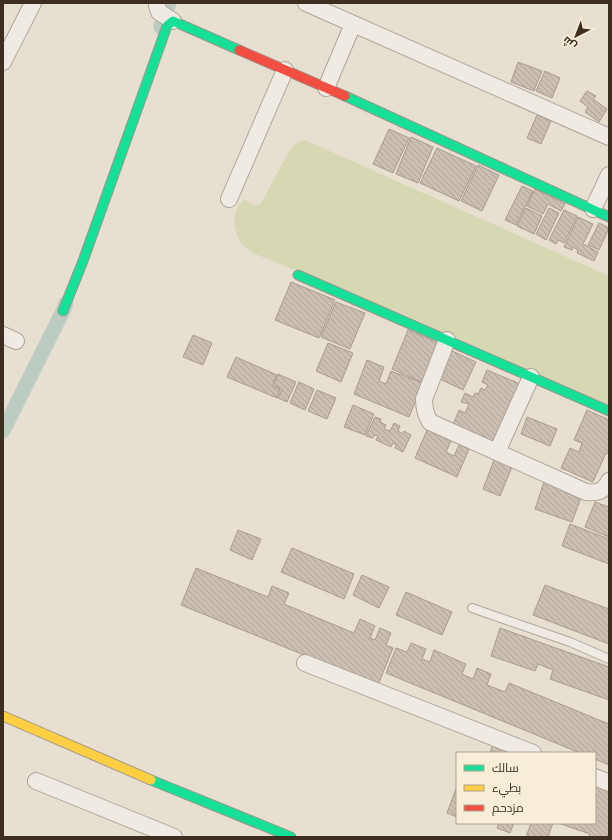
<svg xmlns="http://www.w3.org/2000/svg" width="612" height="840" viewBox="0 0 612 840" font-family="'Roboto Serif',Cairo,serif">
<style>
.green{fill:#d6d7b3}
.lines{fill:none;stroke-linecap:round;stroke-linejoin:round}
.canal{stroke:#bcccc2;stroke-width:15}
.building{fill:url(#building-back-hatch);stroke:#a89c90}
.lane-casing{stroke:#ada599;stroke-width:10}
.street-casing{stroke:#ada599;stroke-width:18}
.fast-casing{stroke:#9c958a;stroke-width:11}
.slow-casing{stroke:#9c958a;stroke-width:11}
.jam-casing{stroke:#9c958a;stroke-width:11}
.lane{stroke:#efebe3;stroke-width:8}
.street{stroke:#efebe3;stroke-width:16}
.fast{stroke:#16e098;stroke-width:9}
.slow{stroke:#ffcf43;stroke-width:9}
.jam{stroke:#f24e42;stroke-width:9}
</style>
<defs>
<pattern id="building-back-hatch" width="6" height="6" patternUnits="userSpaceOnUse"><rect width="6" height="6" fill="#cbbfb2"/><path d="M-1 5l2 2M0 0l6 6M5-1l2 2" fill="none" stroke="#afa499"/></pattern>
</defs>
<rect width="100%" height="100%" fill="#e7e0d1"/>
<path class="green" d="M305 140 609 276V405L400 313 253 253C249 250 244 246 241 243 240 242 238 237 238 237 233 225 233 211 242 201L246 200 252 204 260 205 291 148 300 141Z"/>
<g class="lines">
<path class="canal" d="M161 27 169 3
M3 431 63 311 66 303"/>
</g>
<path class="building" d="M518 62 542 71 534 91 511 82Z
M545 71 560 78 552 98 536 91Z
M587 91 596 96 593 99 607 109 599 122 585 112 588 107 580 101Z
M537 115 551 121 541 144 527 138Z
M389 129 409 138 393 173 373 164Z
M411 137 433 147 418 183 396 174Z
M437 148 476 166 459 201 420 183Z
M478 165 499 175 482 211 461 201Z
M522 186 533 191 516 225 505 220Z
M535 189 565 204 561 211 548 204 543 214 527 206Z
M526 208 542 216 534 234 517 226Z
M549 208 559 213 546 240 536 234Z
M564 210 577 216 564 243 558 240 556 244 549 240Z
M578 217 593 224 583 244 598 252 594 261 577 253 578 250 573 247 572 250 564 247Z
M599 223 609 228 599 250 588 245Z
M291 282 335 300 319 338 275 320Z
M336 302 365 313 350 349 321 337Z
M408 330 438 343 422 382 392 369Z
M193 335 212 343 203 365 183 357Z
M328 343 353 353 341 382 316 371Z
M450 350 476 362 463 390 438 378Z
M236 357 277 375 272 386 280 389 277 398 227 377Z
M367 360 384 367 379 381 386 384 391 371 423 383 409 417 354 394Z
M487 370 525 386 497 449 452 427 459 410 465 413 469 404 461 402 465 393 473 397 475 393 478 394 481 388 485 390 488 385 482 382Z
M278 374 296 382 287 402 278 398 282 389 274 385Z
M299 382 314 389 305 410 290 403Z
M317 390 336 398 327 419 308 411Z
M353 405 374 414 365 435 344 427Z
M587 410 609 420V454L606 453 593 482 561 468 570 448 579 452 582 443 574 440Z
M375 417 381 419 380 422 386 425 384 429 390 431 394 423 400 426 398 431 403 434 404 431 411 435 403 452 395 448 396 444 393 443 391 447 376 440 378 436 374 435 373 438 366 436Z
M527 417 557 429 550 446 521 434Z
M427 430 451 441 446 452 454 456 459 445 469 449 457 477 415 458Z
M494 460 512 467 500 496 483 489Z
M544 482 582 495 572 522 535 509Z
M595 502 609 507V537L585 527Z
M570 524 609 539V564L562 546Z
M238 530 261 539 252 560 230 550Z
M292 548 354 574 344 599 281 572Z
M196 568 268 597 272 586 289 593 284 604 354 633 360 619 375 626 370 638 375 640 380 628 391 633 386 645 393 648 378 685 181 605Z
M362 575 389 587 379 608 353 595Z
M545 585 609 609V644L533 615Z
M406 592 452 612 442 635 396 615Z
M500 628 609 667V700L550 679 553 670 538 664 535 671 491 656Z
M411 643 426 649 422 659 430 662 434 650 466 664 462 674 473 679 477 668 491 674 487 685 505 692 509 683 609 724V765L595 759V753H580L386 673 396 648 407 652Z
M493 744 518 753H490Z
M595 781 609 787V837H589L590 834 558 823H595Z
M457 786V817L447 813Z
M499 823H514L510 833 497 828Z
M531 823H553L548 837H526Z"/>
<g class="lines">
<g class="lane-casing">
<path id="lane" d="M472 608 570 642 609 659"/>
</g>
<g class="street-casing">
<path id="street" d="M157 3V5L159 12 173 21
M306 3 609 137
M3 62 33 3
M326 88 353 24
M229 199 285 70
M593 209 609 175
M3 335 16 341
M447 340 424 399C424 408 425 414 430 422L586 492C598 493 603 492 609 481
M497 452 531 377
M305 663 533 753
M595 777 609 783
M36 781 174 837"/>
</g>
<g class="fast-casing">
<path id="fast" d="M345 96 609 217
M298 275 609 411
M63 311 83 261 167 26 173 21 239 50
M151 780 291 837"/>
</g>
<g class="slow-casing">
<path id="slow" d="M3 716 151 780"/>
</g>
<g class="jam-casing">
<path id="jam" d="M239 50 345 96"/>
</g>
<use href="#lane" class="lane"/>
<use href="#street" class="street"/>
<use href="#fast" class="fast"/>
<use href="#slow" class="slow"/>
<use href="#jam" class="jam"/>
</g>
<rect width="612" height="840" fill="none" stroke="#3d2e20" stroke-width="8"/>
<rect x="456" y="752" width="140" height="72" fill="#f7eed8" stroke="#ada18e"/>
<rect x="464" y="765" width="20" height="6" fill="#16e098" stroke="#ada18e"/>
<text x="492" y="772" font-size="12" fill="#3d2e20">سالك</text>
<rect x="464" y="785" width="20" height="6" fill="#ffcf43" stroke="#ada18e"/>
<text x="492" y="792" font-size="12" fill="#3d2e20">بطيء</text>
<rect x="464" y="805" width="20" height="6" fill="#f24e42" stroke="#ada18e"/>
<text x="492" y="812" font-size="12" fill="#3d2e20">مزدحم</text>
<g transform="translate(576 36) rotate(222)" stroke="#f7eed8" stroke-width="3" paint-order="stroke">
<path d="M0-3L7 15L0 10L-7 15Z" fill="#3d2e20"/>
<text y="-6" font-size="11" font-weight="bold" text-anchor="middle" fill="#3d2e20">ش</text>
</g>
</svg>
